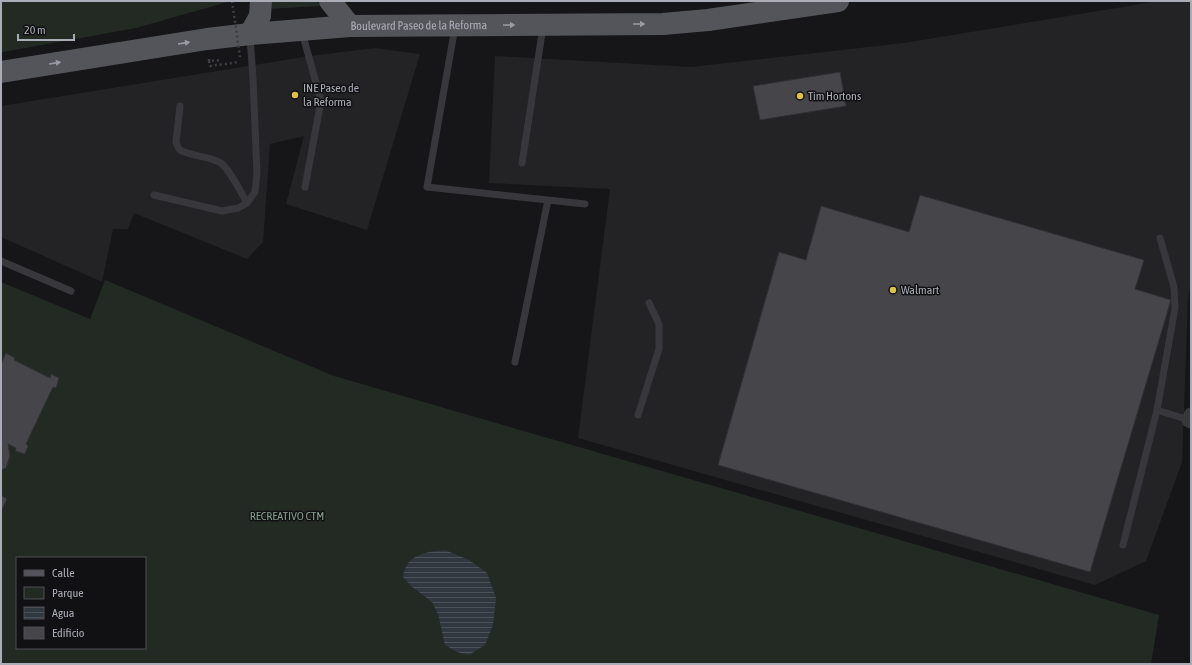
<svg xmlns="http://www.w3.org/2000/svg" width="1192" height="665" viewBox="0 0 1192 665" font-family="'Asap Condensed',sans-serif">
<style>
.built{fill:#232225}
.green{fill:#232a24;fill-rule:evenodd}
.water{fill:url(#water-rules)}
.building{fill:#46464a;stroke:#313034}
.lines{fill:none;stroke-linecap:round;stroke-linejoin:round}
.path{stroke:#3e3f43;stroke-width:2.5;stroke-dasharray:2 3;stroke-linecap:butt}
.lane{stroke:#38383c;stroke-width:7}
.street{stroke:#38383c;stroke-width:15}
.primary{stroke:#54555b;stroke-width:22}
.path-bridge{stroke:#3e3f43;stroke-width:2.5;stroke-dasharray:2 3;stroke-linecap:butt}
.oneway{fill:#999ba4}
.poi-dot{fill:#dec148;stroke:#111113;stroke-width:1.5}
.labels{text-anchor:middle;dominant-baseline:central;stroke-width:3;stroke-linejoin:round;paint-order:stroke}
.street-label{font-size:12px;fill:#aaacb6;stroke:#111113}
.poi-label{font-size:12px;fill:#aaacb6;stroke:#111113;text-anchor:start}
.park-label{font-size:12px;fill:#839f89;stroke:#111113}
</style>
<defs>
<pattern id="water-rules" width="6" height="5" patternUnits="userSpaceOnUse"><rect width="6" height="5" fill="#31373f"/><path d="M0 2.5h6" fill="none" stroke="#4c5158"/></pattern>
</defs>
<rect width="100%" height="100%" fill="#161618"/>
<path class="built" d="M1159 1H1191V279L1188 300 1182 462 1146 561 1095 585 578 438 610 189 489 183 495 56 691 67 904 43Z
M375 48 420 54 367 230 286 204 304 136 270 144 263 242 247 259 134 213 128 229H113L102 282 1 237V106L310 56Z"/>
<path class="green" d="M1 1H231L136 28 3 52H1Z
M271 1H317L320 6 267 9Z
M105 280 334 376 1159 615 1151 664H1V282L90 319ZM17 558H145V648H17Z"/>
<path class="water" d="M445 550 469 560 487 573 496 598 493 625 485 645 469 655 457 652 445 645 438 614 432 602 411 586 403 577C406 554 426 552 445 550Z"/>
<path class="building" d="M840 72 846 106 760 120 753 86Z
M920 195 1144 260 1135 289 1171 300 1090 572 718 465 779 252 806 260 821 206 909 232Z
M6 353 15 358 14 360 50 378 51 374 59 378 56 388 53 387 26 444 28 446 25 454 15 451 16 448 8 444 10 456 6 468 1 470V364Z
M1 495 7 499 1 512Z"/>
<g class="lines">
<path class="path" d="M209 59V61L222 60
M209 61 210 66 239 62"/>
<path class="lane" d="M455 27 427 187 585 204
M302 32 321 101 305 187
M180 106 176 142C177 145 178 148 180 150 190 156 208 156 219 162 229 167 241 193 247 203
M522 163 543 27
M154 195 222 211 238 208 247 203 255 192 257 173 253 79 250 37
M1 261 71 291
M515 362 548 200
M1157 410 1189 420
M638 415 659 349V324L649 303
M1123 545 1157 410 1175 308 1174 287 1160 238"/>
<path class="street" d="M1191 415 1189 420 1191 421"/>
<g class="primary">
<path d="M330 1 350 26"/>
<path d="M250 34 260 16 261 1"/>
<path id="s1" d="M1 72 207 39 250 34 350 26 663 24 708 20 838 1"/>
</g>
<path class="path-bridge" d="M232 1 240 57"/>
</g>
<defs><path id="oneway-solid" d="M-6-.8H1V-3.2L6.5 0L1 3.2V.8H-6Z"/></defs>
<g class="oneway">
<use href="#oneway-solid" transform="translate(639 24)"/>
<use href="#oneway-solid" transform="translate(509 25)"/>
<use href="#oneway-solid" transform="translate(184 43) rotate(-9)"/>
<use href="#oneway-solid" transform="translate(55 63) rotate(-9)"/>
</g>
<g class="poi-dot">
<circle cx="295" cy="95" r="4"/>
<circle cx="800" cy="96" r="4"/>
<circle cx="893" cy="290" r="4"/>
</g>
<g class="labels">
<g class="street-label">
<text stroke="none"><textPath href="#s1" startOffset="421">Boulevard Paseo de la Reforma</textPath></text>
</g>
<g class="poi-label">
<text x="303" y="88">INE Paseo de<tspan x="303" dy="14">la Reforma</tspan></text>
<text x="808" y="96">Tim Hortons</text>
<text x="901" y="290">Walmart</text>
</g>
<g class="park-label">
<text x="287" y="516">RECREATIVO CTM</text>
</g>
</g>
<rect width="1192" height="665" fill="none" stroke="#aaacb6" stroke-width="4"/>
<rect x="16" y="557" width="130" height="92" fill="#111113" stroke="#4e4f54"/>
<rect x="24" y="570" width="20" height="6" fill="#54555b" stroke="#4e4f54"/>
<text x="52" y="577" font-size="12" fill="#aaacb6">Calle</text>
<rect x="24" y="587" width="20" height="12" fill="#232a24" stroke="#4e4f54"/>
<text x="52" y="597" font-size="12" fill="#aaacb6">Parque</text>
<rect x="24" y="607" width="20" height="12" fill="url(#water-rules)" stroke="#4e4f54"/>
<text x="52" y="617" font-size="12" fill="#aaacb6">Agua</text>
<rect x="24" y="627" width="20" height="12" fill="#46464a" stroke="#4e4f54"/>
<text x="52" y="637" font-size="12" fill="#aaacb6">Edificio</text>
<path d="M18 34v6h56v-6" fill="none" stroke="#aaacb6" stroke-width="2"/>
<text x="24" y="34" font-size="12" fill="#aaacb6" stroke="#111113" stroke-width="3" paint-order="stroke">20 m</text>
</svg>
